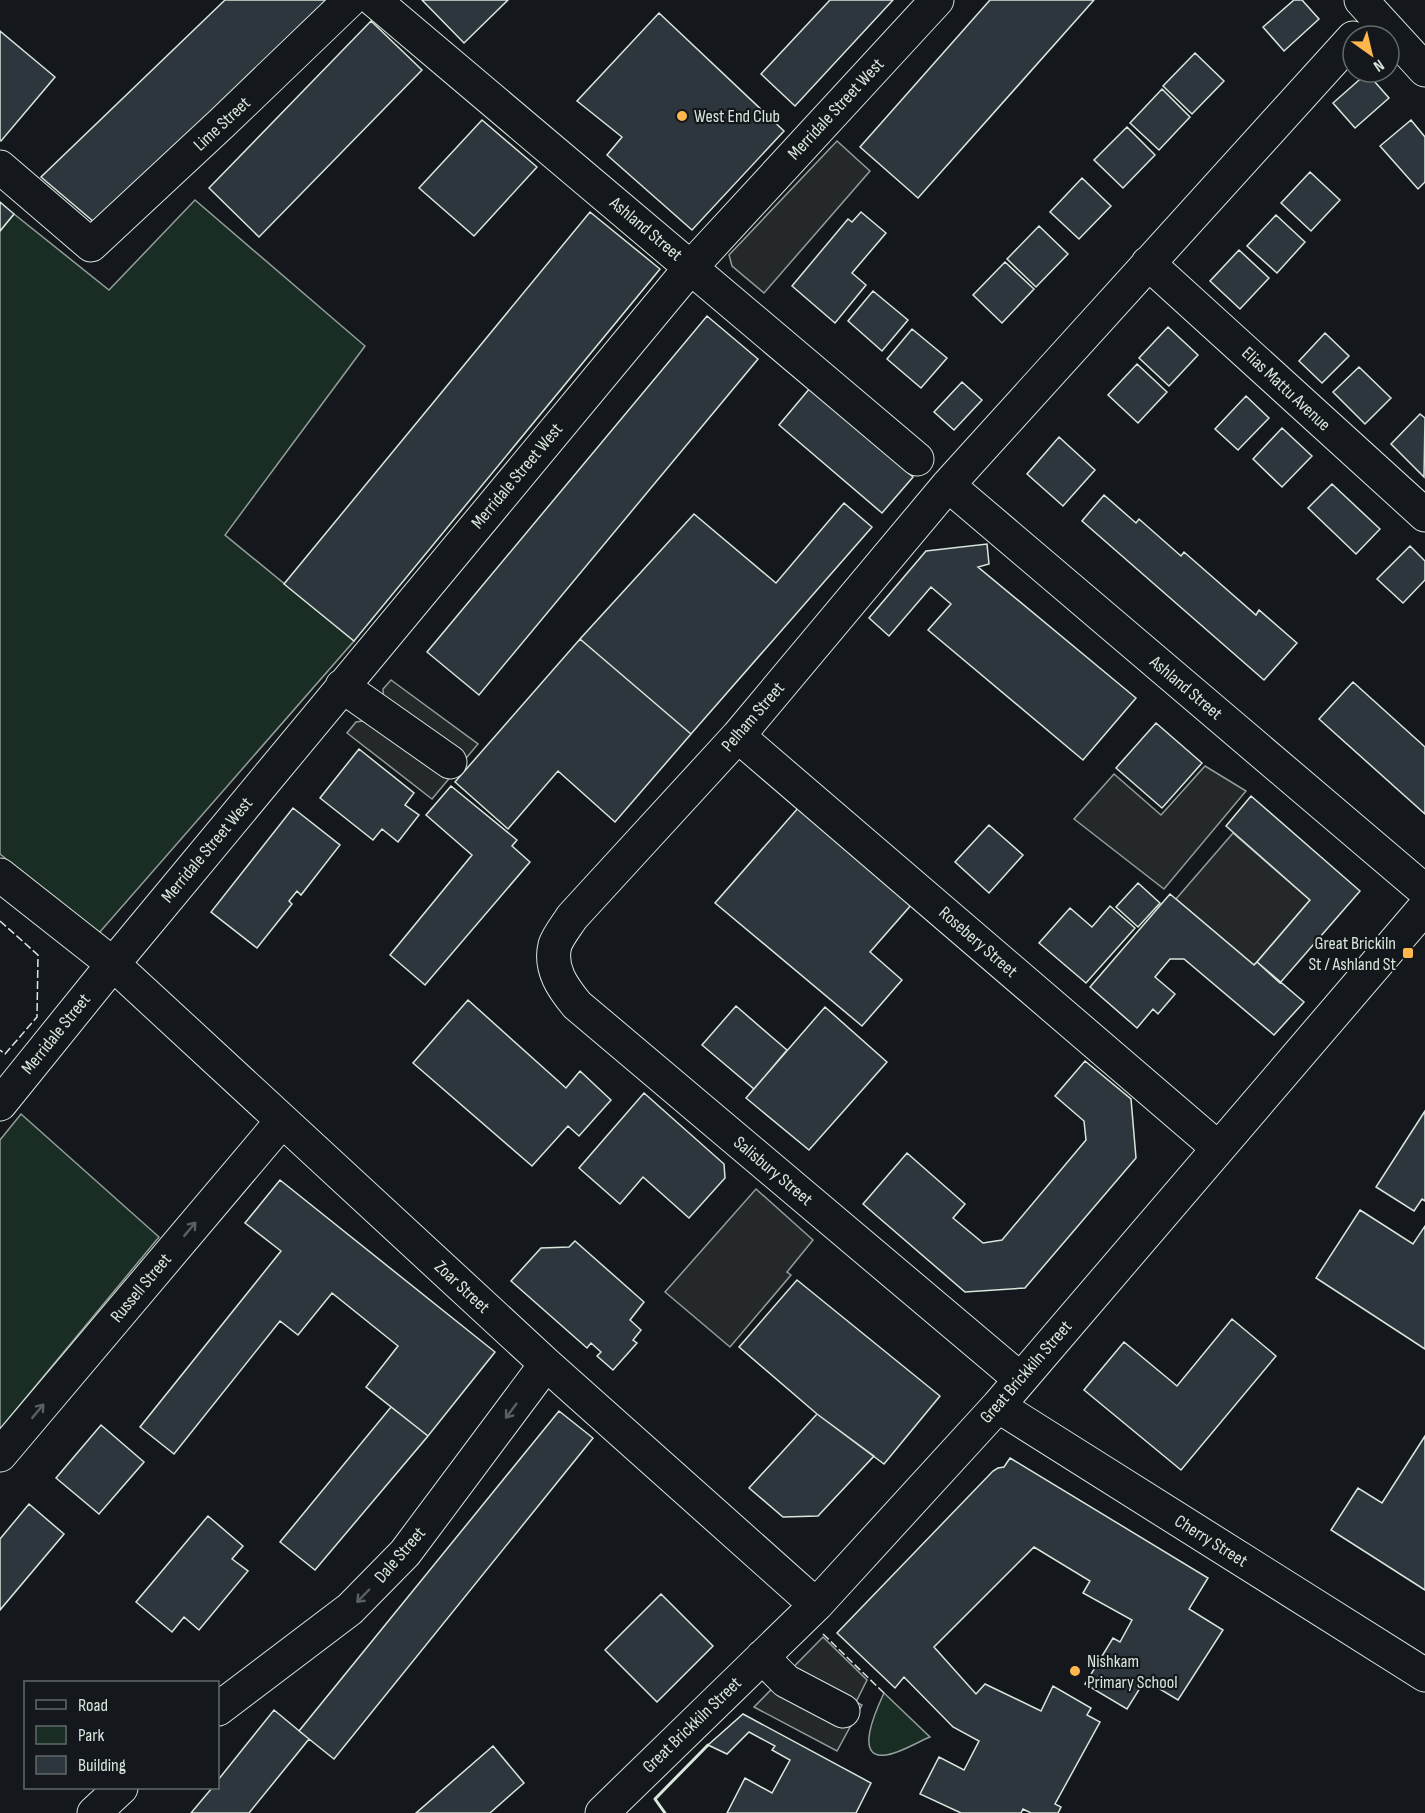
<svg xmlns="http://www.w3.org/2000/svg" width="1425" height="1813" viewBox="0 0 1425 1813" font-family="'Sofia Sans Condensed',sans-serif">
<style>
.green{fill:#1a2d24;stroke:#939e99;stroke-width:1.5}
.parking{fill:#24282b;stroke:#939e99;stroke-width:1.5}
.building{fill:#2c363c;stroke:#d8e6dc;stroke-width:1.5}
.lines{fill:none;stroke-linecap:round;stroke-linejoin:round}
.minor-casing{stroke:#d8e6dc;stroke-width:35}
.minor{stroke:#14181c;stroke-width:33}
.fence{stroke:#d8e6dc;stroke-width:1.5;stroke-dasharray:8 3;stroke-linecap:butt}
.wall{stroke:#d8e6dc;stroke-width:3}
.oneway{stroke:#59605f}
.poi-dot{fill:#ffb74d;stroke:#14181c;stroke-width:2}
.labels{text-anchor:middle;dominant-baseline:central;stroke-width:4.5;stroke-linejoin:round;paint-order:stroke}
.street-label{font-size:18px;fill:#d8e6dc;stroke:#14181c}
.poi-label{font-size:18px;fill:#d8e6dc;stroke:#14181c;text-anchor:start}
</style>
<rect width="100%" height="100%" fill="#14181c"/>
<path class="green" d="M195 200 365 346 225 535 354 641 99 933 0 854V231L14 214 109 290Z
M21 1114 159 1237 0 1429V1140Z
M884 1693 930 1737C917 1742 901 1753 886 1755 852 1760 878 1706 884 1693Z"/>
<path class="parking" d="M837 141 870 171 764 293 732 266 729 255Z
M391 680 478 744 432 799 347 733 356 722 374 719 384 706 383 689Z
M1205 766 1246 791 1164 889 1074 819 1114 774 1161 815Z
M1233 833 1310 900 1254 965 1176 899Z
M756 1189 813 1240 787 1272 791 1275 730 1347 665 1292Z
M823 1637 867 1680 856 1702 862 1705 837 1751 754 1707Z"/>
<path class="building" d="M225 0H331L94 222 41 177Z
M422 0H508L464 43Z
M830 0H893L795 106 761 74Z
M990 0H1094L918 198 860 147Z
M1294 0H1302L1319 19 1284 51 1263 27Z
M659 13 784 131 692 230 607 155 622 137 577 101Z
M371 21 422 70 259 237 209 188Z
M0 31 55 77 1 141 0 140Z
M1195 53 1224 81 1192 114 1163 86Z
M1367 73 1389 98 1355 128 1333 103Z
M1162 89 1190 117 1159 150 1130 123Z
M482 120 537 167 474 236 419 188Z
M1411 120 1425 137V182L1418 189 1380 146Z
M1127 127 1155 155 1123 188 1094 160Z
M1310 172 1340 200 1311 231 1281 203Z
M1082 178 1111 206 1079 239 1050 212Z
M0 202 14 214 0 231Z
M590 212 660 269 354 641 284 584Z
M861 212 886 233 852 273 866 285 835 323 792 286 848 219 852 222Z
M1276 215 1305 242 1277 273 1247 246Z
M1039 226 1068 254 1036 287 1007 259Z
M1239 250 1269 278 1240 309 1210 281Z
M1005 262 1034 289 1002 323 973 295Z
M873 291 908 320 882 351 848 321Z
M707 316 758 359 479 695 427 652Z
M1168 327 1198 355 1169 386 1139 358Z
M912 329 947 358 921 388 887 359Z
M1325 333 1349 356 1322 383 1299 361Z
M1137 364 1167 392 1138 423 1108 395Z
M1359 367 1391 398 1365 424 1333 392Z
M962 382 982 400 954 430 934 412Z
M810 388 913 477 882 513 779 425Z
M1246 396 1269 418 1238 450 1215 429Z
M1420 414 1425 418 1424 477 1391 444Z
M1282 428 1312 456 1282 487 1253 459Z
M1059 437 1095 470 1063 506 1027 474Z
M1332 484 1380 529 1356 554 1308 508Z
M1104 495 1136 523 1139 519 1181 556 1184 552 1256 615 1259 610 1297 643 1264 680 1082 521Z
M844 503 872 527 691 734 580 639 694 514 776 583Z
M987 544 989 564 978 567 1136 698 1083 760 928 630 951 604 931 587 889 636 869 618 926 551Z
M1410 546 1425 561V580L1403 603 1377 579Z
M580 639 691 734 615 822 558 771 508 829 455 782Z
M1353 682 1425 747V814L1319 719Z
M1156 723 1202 763 1162 808 1116 768Z
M359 749 414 793 405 805 419 815 398 842 382 829 373 840 320 798Z
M451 786 517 840 512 846 530 862 425 985 390 955 472 855 426 815Z
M1251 796 1360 891 1280 983 1257 962 1310 900 1226 826Z
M799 807 912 904 870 952 902 980 862 1026 715 903Z
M293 808 340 845 301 895 297 891 289 901 292 904 257 948 211 912Z
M989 825 1023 855 989 893 955 862Z
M1138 883 1160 903 1138 927 1116 907Z
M1170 894 1254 965 1257 962 1304 1002 1274 1035 1184 959H1170L1155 977 1175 994 1158 1014 1153 1009 1137 1028 1090 987Z
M1110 906 1135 928 1086 983 1039 943 1070 908 1092 927Z
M468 1000 566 1088 580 1071 611 1100 579 1136 568 1126 532 1166 413 1063Z
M736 1006 787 1050 754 1089 702 1045Z
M825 1007 887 1062 809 1150 746 1098Z
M1085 1061 1131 1099 1136 1158 1025 1288 965 1292 863 1204 907 1153 965 1204 953 1218 983 1243 1002 1240 1086 1140 1084 1121 1055 1096Z
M644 1093 724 1164 725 1178 689 1218 643 1177 620 1204 579 1168Z
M1425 1111V1201L1422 1199 1414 1211 1376 1187Z
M280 1180 495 1352 428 1436 366 1387 398 1346 332 1293 298 1335 280 1321 174 1454 140 1427 281 1251 245 1223Z
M1360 1210 1413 1244 1425 1226V1349L1316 1278Z
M575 1241 644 1302 630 1320 641 1330 633 1340 637 1343 613 1370 597 1356 601 1352 591 1343 587 1348 511 1281 541 1248 569 1247Z
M797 1280 940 1396 884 1464 817 1414 739 1347Z
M1232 1319 1276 1356 1181 1470 1084 1390 1124 1342 1177 1386Z
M391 1407 428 1436 315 1570 280 1542Z
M559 1411 593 1438 334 1759 299 1731Z
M817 1414 874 1456 818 1516 783 1517 749 1488Z
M101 1425 144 1462 99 1514 56 1478Z
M1425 1436V1590L1331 1530 1358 1488 1382 1503Z
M1010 1458 1208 1578 1189 1609 1223 1630 1178 1700 1145 1680 1127 1709 1085 1684 1113 1638 1120 1642 1132 1620 1083 1593 1090 1581 1034 1547 934 1647 976 1694 985 1684 1041 1711 1053 1686 1091 1708 1087 1715 1100 1722 1055 1804 1061 1807 1058 1813H1031L1023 1809 1021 1813H961L920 1794 939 1757 964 1770 979 1741 953 1727 904 1677 895 1688 837 1633 993 1471 998 1468 1004 1467Z
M29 1504 64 1534 0 1610V1539Z
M208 1516 243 1546 232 1559 248 1571 199 1630 184 1617 172 1632 136 1602Z
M661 1594 713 1646 657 1702 605 1650Z
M274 1710 309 1739 249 1813H191L212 1788H218V1780Z
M743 1714 871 1783 856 1813H727L745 1778 772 1793 790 1760 772 1750 775 1746 749 1732 727 1754 708 1745Z
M493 1746 524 1783 490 1813H416Z"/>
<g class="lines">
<g class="minor-casing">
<path id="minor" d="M374 0 917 459
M1361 0 1425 70
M0 167 91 245 222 123 350 0
M1148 263 1425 515
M948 485 1425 891
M342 686 450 762
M738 736 1218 1148
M0 875 113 964 546 1364 816 1605
M0 1104 113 964 691 267 937 0
M1020 1379 577 1005C563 988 549 969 555 945 558 936 567 925 572 917L738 736 948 485 1353 38
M998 1406 1425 1675
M0 1455 282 1121
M762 1657 786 1681 843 1711
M218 1709 350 1609 405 1553 546 1364
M94 1813 121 1788
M602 1813 816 1605 998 1406 1425 907"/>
</g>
<use href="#minor" class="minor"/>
<path class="fence" d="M0 921 38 955 37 1017 5 1054 0 1050
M823 1634 884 1693"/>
<path class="wall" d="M665 1813 655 1799 708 1745"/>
</g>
<defs><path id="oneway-shaft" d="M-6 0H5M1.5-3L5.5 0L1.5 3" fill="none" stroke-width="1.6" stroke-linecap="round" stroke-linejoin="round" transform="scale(1.5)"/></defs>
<g class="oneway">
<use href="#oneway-shaft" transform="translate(190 1229) rotate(-50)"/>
<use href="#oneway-shaft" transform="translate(38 1411) rotate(-50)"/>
<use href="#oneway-shaft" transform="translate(511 1411) rotate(127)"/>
<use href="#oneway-shaft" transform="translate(363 1596) rotate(134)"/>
</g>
<g class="poi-dot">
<circle cx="682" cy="116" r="6"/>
<rect x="1402" y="947" width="12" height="12" rx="3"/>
<circle cx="1075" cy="1671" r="6"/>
</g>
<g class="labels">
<g class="street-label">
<text transform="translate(836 109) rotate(-47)">Merridale Street West</text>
<text transform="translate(222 124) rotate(-43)">Lime Street</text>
<text transform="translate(646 229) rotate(40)">Ashland Street</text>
<text transform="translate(1286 389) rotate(43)">Elias Mattu Avenue</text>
<text transform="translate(517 476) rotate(-50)">Merridale Street West</text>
<text transform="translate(1186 688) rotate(40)">Ashland Street</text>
<text transform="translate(753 717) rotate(-49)">Pelham Street</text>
<text transform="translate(207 850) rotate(-50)">Merridale Street West</text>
<text transform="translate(978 942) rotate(41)">Rosebery Street</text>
<text transform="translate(56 1034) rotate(-51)">Merridale Street</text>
<text transform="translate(773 1171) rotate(40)">Salisbury Street</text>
<text transform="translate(462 1287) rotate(43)">Zoar Street</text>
<text transform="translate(141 1288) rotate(-50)">Russell Street</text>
<text transform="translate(1026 1372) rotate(-49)">Great Brickkiln Street</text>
<text transform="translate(1211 1541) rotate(32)">Cherry Street</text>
<text transform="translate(400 1555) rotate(-49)">Dale Street</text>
<text transform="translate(692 1725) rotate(-44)">Great Brickkiln Street</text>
</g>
<g class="poi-label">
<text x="694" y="116">West End Club</text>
<text x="1396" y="943" text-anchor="end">Great Brickiln<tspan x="1396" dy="21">St / Ashland St</tspan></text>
<text x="1087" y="1661">Nishkam<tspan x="1087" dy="21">Primary School</tspan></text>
</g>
</g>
<rect x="24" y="1681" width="195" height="108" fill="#14181c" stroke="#626a69" stroke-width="1.5"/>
<rect x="36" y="1700" width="30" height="9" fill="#14181c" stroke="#626a69" stroke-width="1.5"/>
<text x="78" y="1711" font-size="18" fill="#d8e6dc">Road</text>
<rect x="36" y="1726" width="30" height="18" fill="#1a2d24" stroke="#626a69" stroke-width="1.5"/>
<text x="78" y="1741" font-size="18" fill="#d8e6dc">Park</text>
<rect x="36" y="1756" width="30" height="18" fill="#2c363c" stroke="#626a69" stroke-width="1.5"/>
<text x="78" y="1771" font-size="18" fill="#d8e6dc">Building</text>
<g transform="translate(1371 54) rotate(146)"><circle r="28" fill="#14181c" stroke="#626a69" stroke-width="1.5"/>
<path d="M0-4.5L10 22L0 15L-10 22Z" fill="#ffb74d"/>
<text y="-9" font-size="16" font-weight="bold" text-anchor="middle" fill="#d8e6dc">N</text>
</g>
</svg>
